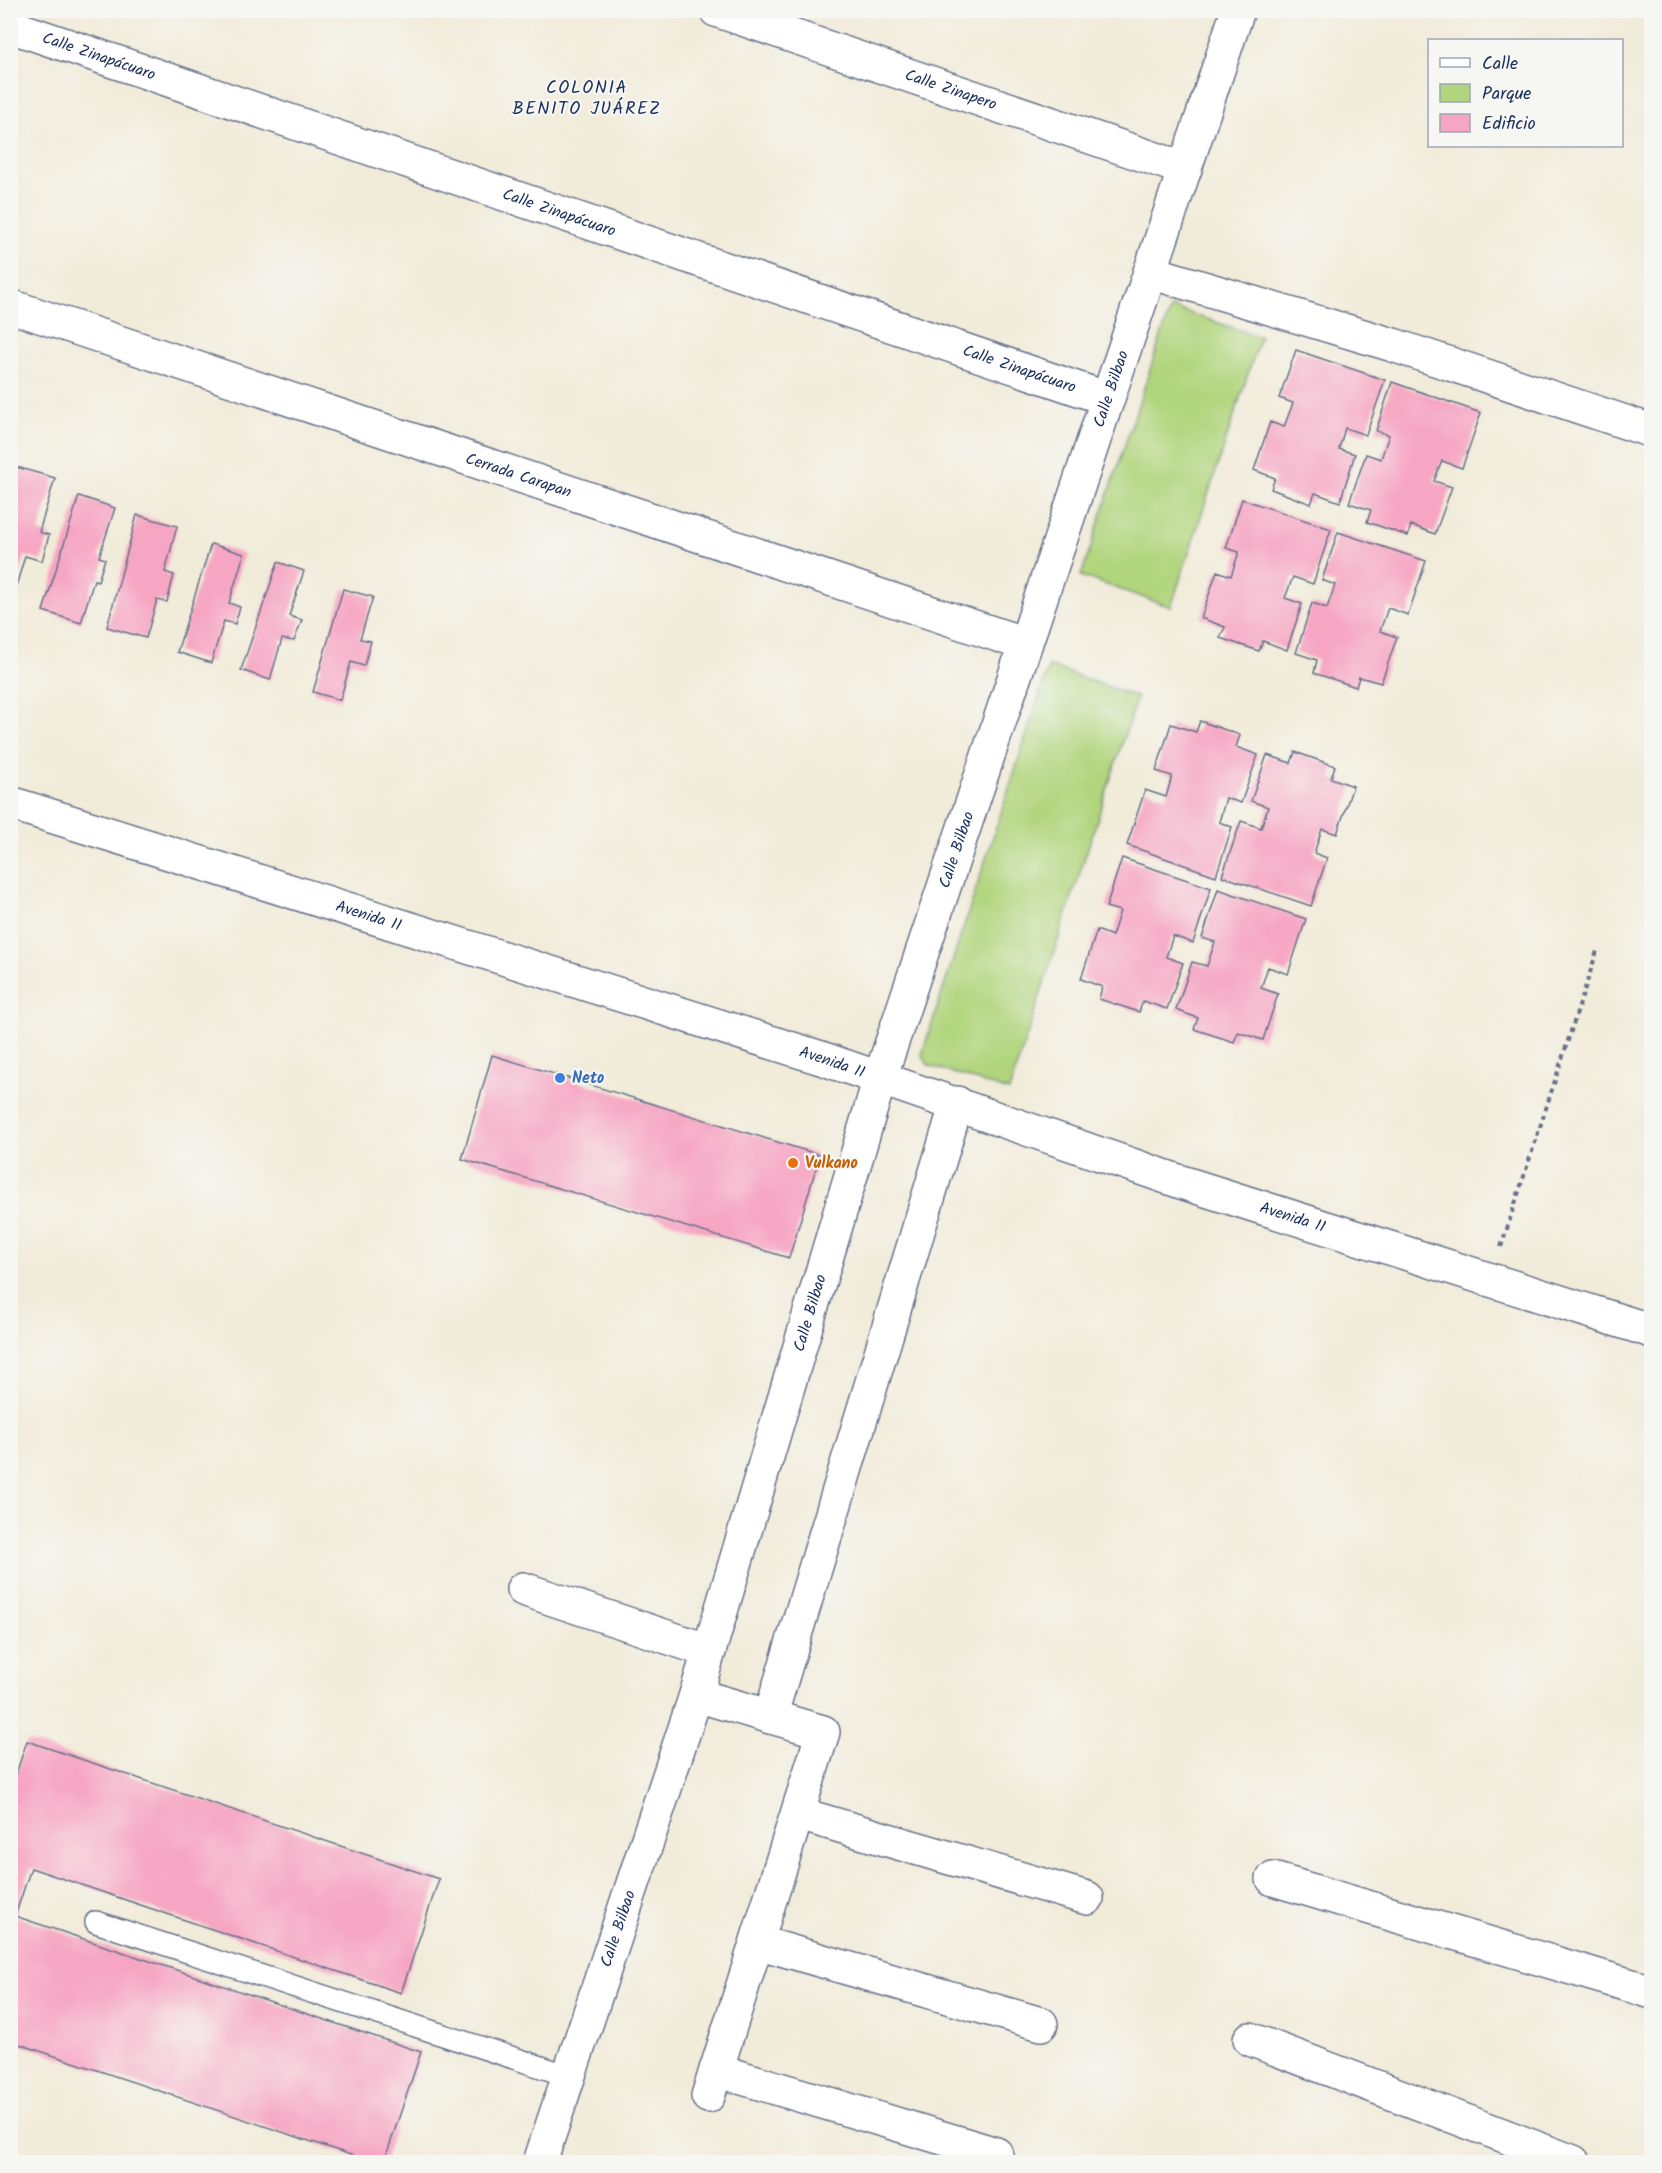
<svg xmlns="http://www.w3.org/2000/svg" width="1662" height="2173" viewBox="0 0 1662 2173" font-family="Kalam,sans-serif">
<style>
.green{fill:#b1d57d;stroke:#66826e;stroke-width:1.5}
.building{fill:#f6a6c3}
.lines{fill:none;stroke-linecap:round;stroke-linejoin:round}
.lane-casing{stroke:#667189;stroke-width:24}
.street-casing{stroke:#667189;stroke-width:36}
.secondary-casing{stroke:#667189;stroke-width:36}
.path{stroke:#667189;stroke-width:4;stroke-dasharray:4.5 4.5;stroke-linecap:butt}
.lane{stroke:#fff;stroke-width:21}
.street{stroke:#fff;stroke-width:33}
.secondary{stroke:#fff;stroke-width:33}
.shop-dot{fill:#3f7fe0;stroke:#f6f6f2;stroke-width:2}
.food-dot{fill:#e8710a;stroke:#f6f6f2;stroke-width:2}
.labels{text-anchor:middle;dominant-baseline:central;stroke-width:4.5;stroke-linejoin:round;paint-order:stroke}
.street-label{font-size:16px;fill:#1b2f5e;stroke:#f6f6f2}
.shop-label{font-size:16px;font-weight:bold;fill:#366cbe;stroke:#f6f6f2;text-anchor:start}
.food-label{font-size:16px;font-weight:bold;fill:#c56008;stroke:#f6f6f2;text-anchor:start}
.neighbourhood-label{font-size:18px;letter-spacing:1.5px;fill:#1b2f5e;stroke:#f6f6f2}
</style>
<rect width="100%" height="100%" fill="#f6f6f2"/>
<filter id="ink" filterUnits="userSpaceOnUse"><feTurbulence type="fractalNoise" baseFrequency=".0167" numOctaves="2"/><feDisplacementMap in="SourceGraphic" scale="12" xChannelSelector="R" yChannelSelector="G"/><feConvolveMatrix kernelMatrix="1 2 1 2 8 2 1 2 1" color-interpolation-filters="sRGB"/></filter>
<filter id="wash" filterUnits="userSpaceOnUse"><feTurbulence type="fractalNoise" baseFrequency=".008" numOctaves="4" result="noise"/><feDisplacementMap in="SourceGraphic" scale="24" xChannelSelector="R" yChannelSelector="G"/><feGaussianBlur stdDeviation="1.35" result="paint"/><feColorMatrix in="noise" values="0 0 0 0 0 0 0 0 0 0 0 0 0 0 0 0 0 1.4 0 .05"/><feComposite in="paint" operator="in"/></filter>
<g filter="url(#wash)">
<rect width="100%" height="100%" fill="#f1ebd9"/>
<path class="green" d="M1171 307 1260 337 1171 607 1081 576Z
M1049 666 1137 697 1009 1091 928 1065 922 1054Z"/>
<g id="blocks">
<path class="building" d="M1296 350 1385 380 1366 435 1345 428 1339 449 1355 454 1340 502 1315 493 1311 504 1271 489 1275 478 1254 470 1270 422 1284 427 1293 403 1279 398Z
M1392 382 1481 413 1462 468 1442 461 1434 481 1452 487 1435 534 1411 525 1408 536 1367 522 1371 510 1349 503 1366 454 1381 459 1389 435 1376 431Z
M13 466 55 478 39 532 49 535 42 561 25 556 11 603 10 473Z
M79 496 115 508 99 557 105 559 98 581 94 580 81 623 43 611Z
M1242 499 1331 529 1313 584 1293 577 1285 598 1302 604 1287 650 1263 641 1259 651 1220 638 1225 627 1201 618 1217 571 1231 576 1239 552 1226 548Z
M137 515 177 526 165 572 174 575 167 602 157 600 146 638 107 627Z
M1338 532 1426 561 1408 615 1388 608 1380 631 1397 637 1381 683 1359 677 1356 687 1314 673 1317 660 1296 653 1312 603 1327 608 1335 585 1322 580Z
M211 544 244 554 229 603 240 607 235 624 224 621 211 663 177 652Z
M278 562 304 571 289 616 302 620 294 641 282 639 270 680 241 670Z
M343 589 373 597 360 639 371 641 364 666 351 662 340 700 313 692Z
M1200 721 1240 735 1236 747 1258 755 1241 803 1226 798 1219 822 1232 827 1216 876 1127 845 1145 790 1166 797 1172 776 1156 771 1171 724 1196 732Z
M1295 752 1335 766 1331 778 1353 786 1337 834 1322 829 1314 853 1327 858 1311 906 1222 876 1241 821 1261 828 1268 807 1251 801 1267 755 1291 763Z
M1122 858 1211 888 1193 943 1173 936 1166 957 1183 963 1167 1009 1143 1001 1139 1012 1099 999 1102 987 1081 979 1097 930 1112 936 1120 911 1106 907Z
M1218 889 1306 919 1288 974 1268 967 1261 988 1278 994 1263 1040 1238 1032 1234 1042 1194 1029 1198 1018 1176 1010 1192 962 1207 966 1215 942 1202 938Z
M492 1055 820 1155 789 1258 462 1159Z
M27 1741 439 1879 401 1993 31 1868 15 1916 421 2052 384 2162H372L10 2041V1792Z"/>
</g>
</g>
<g filter="url(#ink)">
<use href="#blocks" fill-opacity="0" stroke="#667189" stroke-width="1.5"/>
<g class="lines">
<g class="lane-casing">
<path id="lane" d="M96 1922 569 2076"/>
</g>
<g class="street-casing">
<g id="street">
<path id="s1" d="M716 10 1185 169"/>
<path id="s2" d="M10 26 1108 399"/>
<path d="M1150 272 1393 345 1652 431"/>
<path id="s3" d="M10 306 1025 644"/>
<path d="M523 1589 709 1651"/>
<path d="M696 1695 823 1732 708 2096"/>
<path d="M770 1717 957 1103"/>
<path d="M799 1814 1087 1898"/>
<path d="M1273 1879 1652 1992"/>
<path d="M757 1942 1041 2024"/>
<path d="M1250 2039 1573 2162"/>
<path d="M716 2070 996 2154"/>
<path id="s4" d="M540 2162 696 1695 880 1078 1238 10"/>
</g>
</g>
<g class="secondary-casing">
<g id="secondary">
<path id="s5" d="M10 803 821 1058 1181 1182 1652 1331"/>
</g>
</g>
<path class="path" d="M1501 1247 1597 951"/>
<use href="#lane" class="lane"/>
<use href="#street" class="street"/>
<use href="#secondary" class="secondary"/>
</g>
</g>
<circle class="shop-dot" cx="560" cy="1078" r="6"/>
<circle class="food-dot" cx="793" cy="1163" r="6"/>
<g class="labels">
<g class="street-label">
<text stroke="none"><textPath href="#s2" startOffset="94">Calle Zinapácuaro</textPath></text>
<text stroke="none"><textPath href="#s1" startOffset="248">Calle Zinapero</textPath></text>
<text stroke="none"><textPath href="#s2" startOffset="580">Calle Zinapácuaro</textPath></text>
<text stroke="none"><textPath href="#s2" startOffset="1066">Calle Zinapácuaro</textPath></text>
<text stroke="none"><textPath href="#s4" startOffset="1863">Calle Bilbao</textPath></text>
<text stroke="none"><textPath href="#s3" startOffset="536">Cerrada Carapan</textPath></text>
<text stroke="none"><textPath href="#s4" startOffset="1377">Calle Bilbao</textPath></text>
<text stroke="none"><textPath href="#s5" startOffset="376">Avenida 11</textPath></text>
<text stroke="none"><textPath href="#s5" startOffset="862">Avenida 11</textPath></text>
<text stroke="none"><textPath href="#s5" startOffset="1348">Avenida 11</textPath></text>
<text stroke="none"><textPath href="#s4" startOffset="891">Calle Bilbao</textPath></text>
<text stroke="none"><textPath href="#s4" startOffset="246">Calle Bilbao</textPath></text>
</g>
<g class="shop-label">
<text x="572" y="1078">Neto</text>
</g>
<g class="food-label">
<text x="805" y="1163">Vulkano</text>
</g>
<g class="neighbourhood-label">
<text x="587" y="88">COLONIA<tspan x="587" dy="21">BENITO JUÁREZ</tspan></text>
</g>
</g>
<rect width="1662" height="2173" fill="none" stroke="#f6f6f2" stroke-width="36"/>
<rect x="1428" y="39" width="195" height="108" fill="#f6f6f2" stroke="#9ea6b7" stroke-width="1.5"/>
<rect x="1440" y="58" width="30" height="9" fill="#ffffff" stroke="#9ea6b7" stroke-width="1.5"/>
<text x="1482" y="69" font-size="18" fill="#1b2f5e">Calle</text>
<rect x="1440" y="84" width="30" height="18" fill="#b1d57d" stroke="#9ea6b7" stroke-width="1.5"/>
<text x="1482" y="99" font-size="18" fill="#1b2f5e">Parque</text>
<rect x="1440" y="114" width="30" height="18" fill="#f6a6c3" stroke="#9ea6b7" stroke-width="1.5"/>
<text x="1482" y="129" font-size="18" fill="#1b2f5e">Edificio</text>
</svg>
